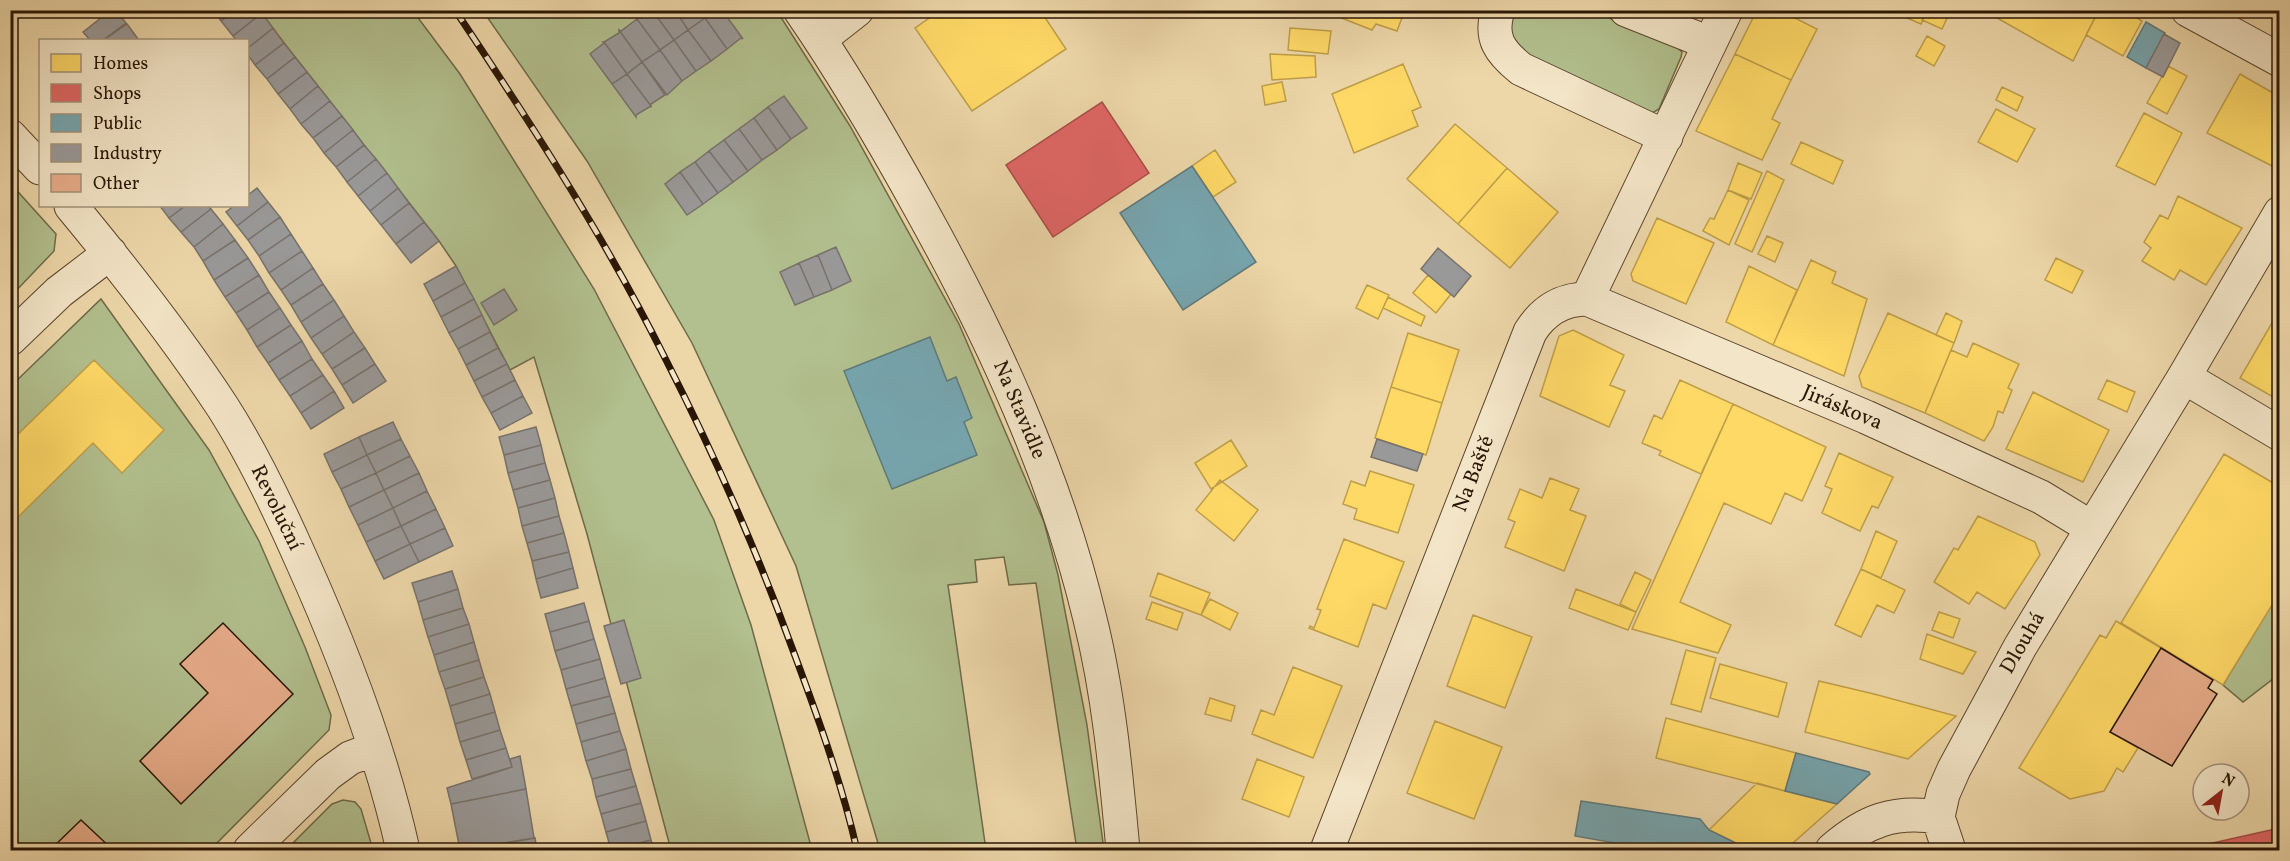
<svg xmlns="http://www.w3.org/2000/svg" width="2290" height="861" viewBox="0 0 2290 861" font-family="Vollkorn,serif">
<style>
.green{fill:#b2bf8e;stroke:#6e6a49;stroke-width:1.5}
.homes{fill:#ffd966;stroke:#bf9e49;stroke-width:1.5}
.shops{fill:#e06666;stroke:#a94e49;stroke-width:1.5}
.public{fill:#76a5af;stroke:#5f7a7c;stroke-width:1.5}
.industry{fill:#999;stroke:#78726c;stroke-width:1.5}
.building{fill:#e7ad8b;stroke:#2a1604;stroke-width:1.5}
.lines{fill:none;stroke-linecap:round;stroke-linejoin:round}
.minor-casing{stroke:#5b462d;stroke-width:35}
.minor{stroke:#f3e5c7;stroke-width:33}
.rail-casing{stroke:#2a1604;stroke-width:7}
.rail{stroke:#f3e5c7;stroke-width:4.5;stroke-dasharray:14;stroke-linecap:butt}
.labels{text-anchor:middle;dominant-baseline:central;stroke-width:6;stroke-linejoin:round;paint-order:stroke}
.street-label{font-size:21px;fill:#2a1604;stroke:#f3e5c7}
</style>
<rect width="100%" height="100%" fill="#edd7a9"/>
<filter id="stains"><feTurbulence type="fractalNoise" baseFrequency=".00333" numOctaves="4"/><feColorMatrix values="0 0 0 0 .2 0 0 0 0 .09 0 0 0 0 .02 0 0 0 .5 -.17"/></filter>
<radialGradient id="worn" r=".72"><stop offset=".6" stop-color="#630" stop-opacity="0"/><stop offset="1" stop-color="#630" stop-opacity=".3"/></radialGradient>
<path class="green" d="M259 11H413L460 74 594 289 714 520 751 625 812 850H671L587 534 534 357 510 370 456 266 439 241Z
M483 11H777L850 126 959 324 1044 522 1058 575 1087 725 1104 850H1077L1036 583 1009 585 1004 557 975 560 977 582 948 585 986 850H880L796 566 692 343 587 161Z
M1514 11H1592L1672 43 1682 52 1681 57 1659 109 1649 115 1540 68 1508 39Z
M11 184 56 234 54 251 11 296Z
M101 299 209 450 259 541 305 647 331 715 329 730 210 850H11V386Z
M2279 592V677L2273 679 2243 702 2223 685Z
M343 800 355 802 361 809 373 850H286L332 804Z"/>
<path class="homes" d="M941 10H1040L1066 49 972 111 915 28Z
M1333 10H1405L1397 31 1376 24 1372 30 1334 15 1336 11Z
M1757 10H1779L1817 29 1791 80 1735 54Z
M1902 10H1927L1921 24 1900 15Z
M1927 10H1937L1948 16 1942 29 1922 20Z
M1983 10H2099L2073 61Z
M2099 10H2124L2142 21 2123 56 2086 35Z
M1290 28 1331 31 1328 54 1288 50Z
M1927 36 1945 46 1934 66 1916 56Z
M1270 54 1315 56 1316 77 1272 80Z
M1735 54 1791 80 1772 119 1780 123 1762 160 1696 131Z
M1403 64 1421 107 1412 111 1418 126 1354 153 1332 94Z
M2168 66 2187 76 2167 114 2147 103Z
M2240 74 2280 97 2278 169 2207 133Z
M1282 82 1286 101 1265 105 1262 86Z
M2002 87 2023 97 2017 111 1996 100Z
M1996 109 2035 129 2017 162 1978 142Z
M2144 113 2182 133 2155 185 2116 166Z
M1455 124 1507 168 1458 224 1407 179Z
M1801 142 1843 161 1833 184 1791 164Z
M1215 150 1236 182 1213 197 1192 166Z
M1738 163 1762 173 1751 199 1728 190Z
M1507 168 1558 212 1510 268 1458 224Z
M1767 171 1784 180 1752 252 1735 244Z
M1728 190 1749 200 1729 245 1703 231 1710 218 1714 219Z
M2178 196 2242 228 2206 285 2180 270 2174 280 2142 261 2151 248 2144 242 2160 215 2168 219Z
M1657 218 1714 243 1686 304 1633 281 1631 274Z
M1767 236 1783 243 1775 262 1758 254Z
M2056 258 2083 271 2072 293 2045 280Z
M1811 260 1836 272 1832 283 1867 299 1844 376 1773 345Z
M1749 266 1797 290 1773 345 1726 322Z
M1428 275 1451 294 1436 313 1413 293Z
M1367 285 1389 295 1378 319 1356 308Z
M1388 297 1425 316 1421 326 1383 308Z
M2280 309V401L2240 378Z
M1888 313 1954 343 1925 413 1862 387 1859 376Z
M1946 313 1962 321 1954 343 1936 335Z
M1573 330 1624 355 1610 385 1625 391 1609 427 1540 396 1559 336Z
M1408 333 1459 350 1442 403 1391 387Z
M1973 343 2019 364 2008 388 2012 390 2003 413 1998 411 1993 427 1984 441 1925 413 1951 350 1967 357Z
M94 360 164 430 122 473 93 443 10 525V442Z
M1680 380 1733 404 1701 474 1659 455 1661 451 1642 443 1654 415 1662 419Z
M2107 380 2135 392 2127 412 2098 399Z
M1391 387 1442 403 1426 455 1375 438Z
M2033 392 2109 430 2083 482 2006 449Z
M1733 404 1826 447 1802 501 1785 493 1771 524 1724 503 1680 602 1731 625 1718 653 1632 629Z
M1231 440 1247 466 1211 489 1195 463Z
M1839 453 1893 477 1878 508 1872 506 1860 531 1822 513 1832 489 1825 486Z
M2224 454 2280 487V592L2223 685 2121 623Z
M1370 471 1414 485 1398 533 1354 519 1357 509 1343 504 1351 481 1365 486Z
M1550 478 1579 489 1570 510 1586 516 1564 571 1505 547 1515 522 1508 519 1520 489 1542 498Z
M1220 480 1258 510 1234 541 1196 510Z
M1978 516 2035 542 2040 555 2005 609 1977 592 1969 604 1934 582 1954 548 1958 550Z
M1876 531 1897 541 1881 578 1861 569Z
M1344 539 1404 562 1386 609 1373 604 1358 647 1309 628 1310 626 1314 628 1321 610 1317 609Z
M1861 569 1905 590 1894 613 1877 605 1861 637 1835 625Z
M1635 572 1651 580 1636 612 1620 604Z
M1158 573 1210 593 1201 615 1150 596Z
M1576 589 1636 612 1628 630 1569 608Z
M1210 599 1238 613 1230 630 1201 615Z
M1152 602 1183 613 1177 630 1146 619Z
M1939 612 1960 619 1953 638 1932 630Z
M1473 615 1532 637 1505 708 1447 686Z
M2116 621 2161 648 2110 732 2138 748 2123 772 2117 768 2104 791 2070 799 2019 768 2100 635 2106 638Z
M1927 634 1976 652 1963 674 1920 659Z
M1686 650 1716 658 1701 712 1671 704Z
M1720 664 1787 683 1778 717 1710 698Z
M1293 667 1342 686 1313 758 1252 734 1261 710 1274 715Z
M1819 681 1874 694 1956 716 1908 759 1805 732Z
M1210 698 1235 706 1231 721 1205 714Z
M1666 718 1796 753 1785 791 1656 758Z
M1435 721 1502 747 1474 819 1407 793Z
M1257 759 1304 777 1289 817 1242 799Z
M1757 783 1785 791 1837 804 1785 850H1750L1709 830Z"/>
<path class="shops" d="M1102 102 1149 173 1053 237 1006 165Z
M2280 828V850H2191L2190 848Z"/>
<path class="public" d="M2146 22 2165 33 2146 68 2127 57Z
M1192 166 1256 262 1183 310 1120 213Z
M930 337 947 381 956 377 972 418 964 422 977 455 892 489 844 371Z
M1796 753 1869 772 1870 774 1837 804 1785 791Z
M1581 801 1700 819 1709 830 1750 850H1620L1621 844 1575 836Z"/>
<path class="industry" d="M111 10H116L126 23 103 40H90L83 32Z
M213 10H236L221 21Z
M236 10H259L262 13 233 36 221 21Z
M649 10H652L674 40 660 50 637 19Z
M652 10H675L688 30 674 40Z
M675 10H700L705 18 688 30Z
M714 10H722L743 39 741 38 727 49 705 18Z
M262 13 273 28 248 48V40H236L233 36Z
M705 18 727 49 711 61 688 30Z
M637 19 660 50 642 62 619 30 621 31Z
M127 24 138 39 137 40H104Z
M273 28 284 43 255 65 248 55V48Z
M619 30 642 62 627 74 604 42 619 33Z
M688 30 711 61 696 71 674 40Z
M2164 34 2180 43 2163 77 2146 68Z
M674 40 696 71 682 81 660 50Z
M603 42H604L627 74 612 84 590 54 604 43Z
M284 43 295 57 267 79 255 65Z
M660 50 682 81 667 95 642 62Z
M295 57 307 72 278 94 267 79Z
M642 62 665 95 651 104V106L627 74Z
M307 72 318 86 290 109 278 94Z
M627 74 651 106 636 115V117L612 84Z
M318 86 330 101 301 124 290 109Z
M784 96 807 128 791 139 768 107Z
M330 101 342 116 313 138 301 124Z
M768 107 791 139 777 150 754 118Z
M342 116 353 130 324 153 313 138Z
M754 118 777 150 762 160 739 129Z
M739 129 762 160 748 171 724 140Z
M353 130 364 145 336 167 324 153Z
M724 140 748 171 733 182 709 151Z
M364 145 376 159 347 182 336 167Z
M709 151 733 182 718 193 695 162Z
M376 159 387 173 358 196 347 182Z
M695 162 718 193 703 204 680 172Z
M680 172 703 204 687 215 665 184Z
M387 173 398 188 370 211 358 196Z
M257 188 268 202 237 226 226 212 234 206H248V195Z
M398 188 409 203 381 225 370 211Z
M268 202 280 217 248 240 237 226Z
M409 203 424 222 396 244 381 225Z
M160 206H185L169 218Z
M185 206H208L211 209 181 232 169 218Z
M211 209 223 224 194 247 181 232Z
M280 217 291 234 259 256 248 240Z
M424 222 439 241 411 263 396 244Z
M223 224 235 240 203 261 194 247Z
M291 234 302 251 269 273 259 256Z
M235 240 248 258 214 280 203 261Z
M836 247 851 281 832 290 818 255Z
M1438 248 1471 276 1454 297 1421 269Z
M302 251 313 268 281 290 269 273Z
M818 255 832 290 814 297 799 263Z
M248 258 259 275 225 297 214 280Z
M799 263 814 297 795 305 780 272Z
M456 266 465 283 433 301 424 284Z
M313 268 323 284 291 305 281 290Z
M259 275 269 292 236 313 225 297Z
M465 283 474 299 441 317 433 301Z
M323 284 334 300 301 322 291 305Z
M504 289 517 310 494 325 481 303Z
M269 292 280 308 247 330 236 313Z
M474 299 482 315 449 333 441 317Z
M334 300 344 316 311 338 301 322Z
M280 308 291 325 257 347 247 330Z
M482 315 490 332 458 349 449 333Z
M344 316 354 332 322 354 311 338Z
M291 325 302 341 268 363 257 347Z
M354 332 365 348 332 369 322 354Z
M490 332 498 348 466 365 458 349Z
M302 341 312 359 279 380 268 363Z
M365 348 375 364 342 385 332 369Z
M498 348 507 364 474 381 466 365Z
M312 359 323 375 290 396 279 380Z
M375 364 386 381 353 403 342 385Z
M507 364 515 380 482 397 474 381Z
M323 375 334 391 301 413 290 396Z
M515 380 523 396 491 413 482 397Z
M334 391 344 408 311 429 301 413Z
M523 396 532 413 500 430 491 413Z
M393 422 401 439 367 455 359 437Z
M536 427 541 445 504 455 499 437Z
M359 437 367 455 332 472 324 454Z
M401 439 410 456 376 473 367 455Z
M1377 439 1423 454 1417 471 1371 457Z
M541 445 545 463 508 473 504 455Z
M367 455 376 473 341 489 332 472Z
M410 456 419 473 384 490 376 473Z
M545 463 550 480 513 490 508 473Z
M376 473 384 490 349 507 341 489Z
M419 473 427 491 393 508 384 490Z
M550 480 555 498 518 508 513 490Z
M384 490 393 508 358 525 349 507Z
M427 491 436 509 401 526 393 508Z
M555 498 559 516 522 526 518 508Z
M393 508 401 526 366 542 358 525Z
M436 509 445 528 410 544 401 526Z
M559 516 564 533 527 543 522 526Z
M401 526 410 544 375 561 366 542Z
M445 528 453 546 419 562 410 544Z
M564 533 569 552 532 561 527 543Z
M410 544 419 562 384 579 375 561Z
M569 552 573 568 536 579 532 561Z
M573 568 578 588 541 598 536 579Z
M452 571 458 589 418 602 412 583Z
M458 589 463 608 423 620 418 602Z
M584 603 589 621 550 632 545 614Z
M463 608 469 624 428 637 423 620Z
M624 620 641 678 621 684 604 626Z
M589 621 594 639 555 651 550 632Z
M469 624 474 642 434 655 428 637Z
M594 639 600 659 561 670 555 651Z
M474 642 479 660 439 672 434 655Z
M600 659 605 678 566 689 561 670Z
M479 660 484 677 445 689 439 672Z
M484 677 490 694 450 706 445 689Z
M605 678 610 696 571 706 566 689Z
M490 694 495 712 455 724 450 706Z
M610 696 615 713 576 724 571 706Z
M495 712 500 730 460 742 455 724Z
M615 713 620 731 581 742 576 724Z
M500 730 506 748 466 760 460 742Z
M620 731 626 749 586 761 581 742Z
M506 748 512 767 472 779 466 760Z
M626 749 631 769 592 779 586 761Z
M520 756 526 789 451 804 447 788 512 767 510 759Z
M631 769 636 786 596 797 592 779Z
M636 786 641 803 601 814 596 797Z
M526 789 534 838 460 850 451 804Z
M641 803 646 821 606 832 601 814Z
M646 821 651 840 611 850 606 832Z
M535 838 537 850H499L497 845Z
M651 840 654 850H612Z"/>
<path class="building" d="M223 623 293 694 181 804 140 761 208 693 180 664Z
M2161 648 2213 680 2208 688 2217 694 2172 766 2110 732Z
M81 820 113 850H50Z"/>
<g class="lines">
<g class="minor-casing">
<path id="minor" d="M800 10C844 74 882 139 919 206 992 337 1055 473 1090 619 1109 695 1116 773 1123 850
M1498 10C1489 38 1500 52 1521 69L1666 137
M1626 10 1709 43
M2188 10 2280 60
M820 39 857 10
M10 136 40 168
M71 206C124 270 176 336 222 406 253 454 278 507 301 559 343 652 381 751 403 850
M1587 299 1726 10
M10 339 59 292 110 253
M2184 377 2280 434
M250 850 328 774 350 758 374 749
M1327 850 1530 332C1543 311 1562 299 1587 299L1866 417 2041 497 2092 528
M1832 850C1865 821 1894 810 1938 817
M1949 850 1938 817 1943 794 1954 769 2020 647 2184 377 2280 213"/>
</g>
<use href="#minor" class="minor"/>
<g class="rail-casing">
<path id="rail" d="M455 10C530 122 604 236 664 356 712 450 755 546 791 645 816 712 841 780 857 850"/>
</g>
<use href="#rail" class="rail"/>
</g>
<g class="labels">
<g class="street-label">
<text transform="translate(1842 408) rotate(23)">Jiráskova</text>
<text transform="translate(1019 410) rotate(67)">Na Stavidle</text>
<text transform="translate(1474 474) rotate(-69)">Na Baště</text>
<text transform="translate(276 508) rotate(64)">Revoluční</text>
<text transform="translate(2023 643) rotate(-60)">Dlouhá</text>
</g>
</g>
<rect width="2290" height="861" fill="none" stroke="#edd7a9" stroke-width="36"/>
<rect x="12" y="12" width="2266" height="837" fill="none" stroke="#2a1604" stroke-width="3"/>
<rect x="18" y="18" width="2254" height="825" fill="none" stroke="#2a1604" stroke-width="1.5"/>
<rect x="39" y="39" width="210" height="168" fill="#f3e5c7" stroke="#a39279" stroke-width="1.5"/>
<rect x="51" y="54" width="30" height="18" fill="#ffd966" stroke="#a39279" stroke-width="1.5"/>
<text x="93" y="69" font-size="18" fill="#2a1604">Homes</text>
<rect x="51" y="84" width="30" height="18" fill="#e06666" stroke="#a39279" stroke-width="1.5"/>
<text x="93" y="99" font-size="18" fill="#2a1604">Shops</text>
<rect x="51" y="114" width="30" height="18" fill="#76a5af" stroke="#a39279" stroke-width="1.5"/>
<text x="93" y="129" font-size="18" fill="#2a1604">Public</text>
<rect x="51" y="144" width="30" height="18" fill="#999999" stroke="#a39279" stroke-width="1.5"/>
<text x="93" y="159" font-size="18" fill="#2a1604">Industry</text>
<rect x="51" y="174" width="30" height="18" fill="#e7ad8b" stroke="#a39279" stroke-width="1.5"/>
<text x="93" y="189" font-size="18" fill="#2a1604">Other</text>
<g transform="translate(2221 792) rotate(31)"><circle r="28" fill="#f3e5c7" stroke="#a39279" stroke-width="1.5"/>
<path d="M0-4.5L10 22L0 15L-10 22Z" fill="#8f2418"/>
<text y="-9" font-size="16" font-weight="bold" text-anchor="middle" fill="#2a1604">N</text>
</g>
<rect width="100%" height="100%" filter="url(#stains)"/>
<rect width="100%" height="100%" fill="url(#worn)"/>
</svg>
